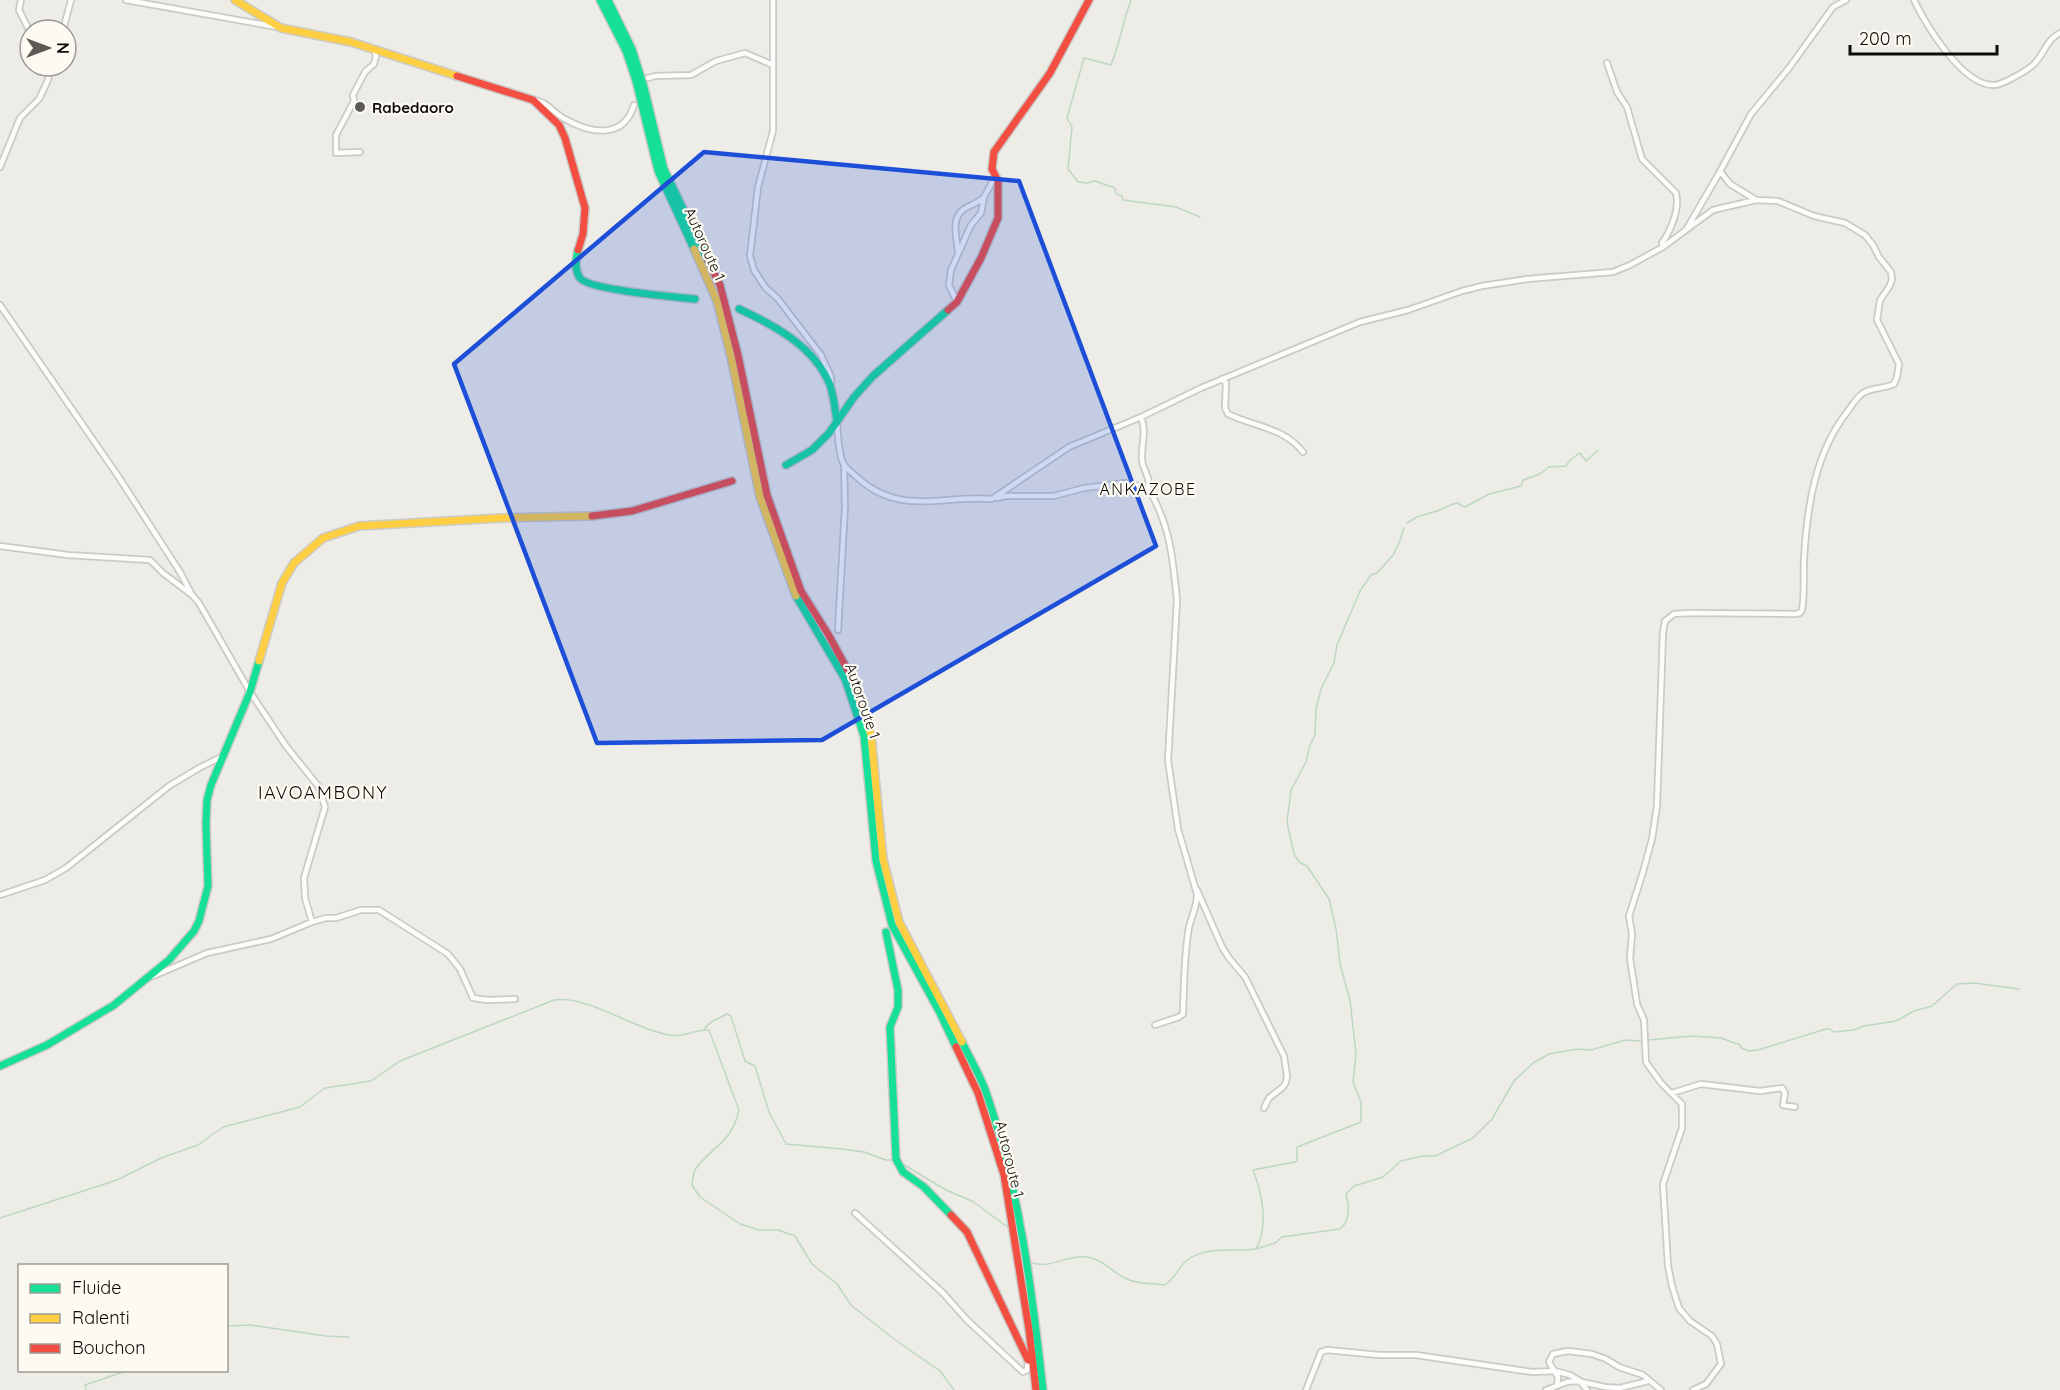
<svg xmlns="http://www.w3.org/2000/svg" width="2060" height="1390" viewBox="0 0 2060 1390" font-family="Quicksand,sans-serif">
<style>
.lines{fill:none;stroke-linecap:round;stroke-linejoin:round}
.stream{stroke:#bed8c0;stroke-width:1.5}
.street-casing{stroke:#cbcac7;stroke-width:8}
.fast-casing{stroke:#cbcac7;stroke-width:10}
.slow-casing{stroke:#cbcac7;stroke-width:10}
.jam-casing{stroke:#cbcac7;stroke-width:10}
.street{stroke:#fcfcfb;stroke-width:4.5}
.fast{stroke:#16e098;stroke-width:7}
.slow{stroke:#ffcf43;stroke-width:7}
.jam{stroke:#f24e42;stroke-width:7}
.marked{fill:#1d4ed8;fill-opacity:0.2;stroke:#1d4ed8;stroke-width:4.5;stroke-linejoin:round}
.poi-dot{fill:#5b5a57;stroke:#fdfaf2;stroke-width:2}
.labels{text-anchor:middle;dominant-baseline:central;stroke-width:4.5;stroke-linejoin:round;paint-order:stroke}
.poi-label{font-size:15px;font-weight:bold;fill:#0d0c0a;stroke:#fdfaf2;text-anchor:start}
.street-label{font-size:15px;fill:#0d0c0a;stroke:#fdfaf2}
.neighbourhood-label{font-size:16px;letter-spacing:1.5px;fill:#0d0c0a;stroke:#fdfaf2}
.quarter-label{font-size:18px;letter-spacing:1.5px;fill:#0d0c0a;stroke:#fdfaf2}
</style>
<rect width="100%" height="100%" fill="#edece7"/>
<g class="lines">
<path class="stream" d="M1131 0C1123 21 1120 43 1111 65L1084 58 1067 118 1072 127 1068 169 1078 182 1087 183 1095 181 1115 188 1116 194 1122 196 1123 200 1176 207 1200 217
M1407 523 1417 517 1437 511 1453 504 1457 503 1465 507 1489 494 1521 486 1523 480 1540 474 1549 467 1566 466 1570 460 1580 453 1586 461 1598 450
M704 1029 711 1022 727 1014 731 1016 745 1061 755 1066 769 1112 786 1144 842 1149 864 1152 886 1160H894
M1648 1040 1692 1036 1721 1038 1740 1045 1741 1048 1749 1051 1758 1050 1826 1029H1830L1834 1032 1853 1030 1864 1026 1896 1021 1914 1011 1932 1006 1957 984 1974 983 2019 989
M901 1163 946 1190 972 1201 1009 1228
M0 1218 117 1180 161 1158 198 1145 223 1127 300 1107 325 1088 371 1081 400 1061 554 1000C588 995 633 1029 669 1035 684 1038 695 1029 709 1030L739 1110C732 1142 714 1145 697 1167 693 1171 693 1179 692 1185L700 1197 740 1224 759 1230H778L795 1236 812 1264 837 1284 851 1305 894 1339 940 1371 954 1390
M1256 1249 1275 1243 1282 1237 1340 1229C1351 1220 1349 1206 1346 1194L1354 1186 1383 1177 1401 1161 1422 1156H1435L1473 1138 1492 1119 1514 1081 1533 1063 1549 1054 1577 1049 1591 1050 1625 1040 1642 1041
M1033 1263C1052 1269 1067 1254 1087 1257 1102 1259 1110 1270 1123 1277 1134 1284 1151 1283 1164 1285 1174 1281 1178 1268 1186 1261 1206 1245 1233 1252 1256 1249 1269 1226 1262 1193 1253 1170L1295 1162 1297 1161V1147L1361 1122V1102L1353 1082 1356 1054 1350 1000 1340 964 1336 929 1329 899 1307 866 1299 862 1294 854 1287 822 1291 790 1306 762 1310 745 1315 735 1316 709 1321 689 1334 663 1337 645 1360 591 1371 575 1377 573 1393 555 1399 543 1404 528
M226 1326 250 1325 326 1336 349 1337
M86 1390 85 1385 129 1370"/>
<g class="street-casing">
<path id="street" d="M21 0 19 10 30 32
M126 0 277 27
M773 0V131L758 187 750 256 754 270 765 287 778 299 821 355 831 377V383
M1914 0C1926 25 1962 85 1993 85 2001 86 2028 70 2034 64 2045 53 2046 40 2060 33
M63 30 71 0
M1607 63 1617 92 1627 107 1642 159 1676 193C1680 209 1671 230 1662 243L1663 247
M648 78 655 76 691 75 716 61 745 53 773 65
M533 100C547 101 553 113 565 119 591 134 624 139 634 105
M360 152 336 153V135L354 101 353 95 365 72 374 64 376 56 374 49
M0 167 20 118 39 99 48 80 51 66
M1720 171 1730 184 1756 200
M1686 230 1718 175 1751 114 1789 68 1833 7 1846 0
M958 252C957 237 950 219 964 209 970 205 976 204 982 199
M957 302 949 285 951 270 971 225 981 213 984 197 996 175
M0 305 118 476 180 572 192 595
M1222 379 1226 383 1225 408 1228 414C1255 427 1283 427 1303 452
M1141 417C1147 432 1141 445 1142 460 1143 471 1151 477 1148 488 1170 524 1173 559 1177 600L1168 760 1178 829 1197 894C1197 907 1192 915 1189 927 1184 955 1184 985 1183 1014L1179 1017 1155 1025
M837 422C838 435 838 451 843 463 846 469 854 474 859 479 901 516 943 495 992 499L1069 447 1141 417 1201 388 1360 322 1408 310 1462 291 1482 286 1527 279 1613 272 1630 265 1663 247 1713 210 1756 200 1778 201 1814 216 1845 223 1865 235 1873 245 1879 257 1891 272 1892 280 1889 287 1880 300 1877 320 1899 364 1897 377 1894 384C1884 389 1872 387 1863 393 1857 397 1852 405 1848 411 1815 452 1807 507 1804 559 1803 576 1805 594 1802 610L1800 613 1795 614 1689 613 1674 614 1665 621 1663 632 1657 806 1652 839 1643 872 1629 916 1632 934 1630 958 1637 1004 1644 1020 1646 1062 1661 1083 1682 1104V1128L1663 1184 1668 1266 1672 1286 1679 1308 1690 1321 1712 1336 1717 1344 1721 1364 1706 1384 1693 1390
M997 498 1006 496H1054L1084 488 1125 483 1148 488
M0 546 68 555 150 560 163 573 192 595 199 603 250 692 286 746 319 787 325 807 304 878 305 898 312 922 271 939 207 953 151 977
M838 630 845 507 844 466
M1197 890 1222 947 1229 958 1245 977 1284 1056 1287 1076 1286 1082 1283 1087 1269 1098 1264 1108
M0 895 45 880 66 868 169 786 199 768 221 757
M312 922 326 918H336L361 910H379L448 954 460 969 473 998 488 1000 515 999
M1672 1093 1701 1084 1760 1091 1782 1088 1785 1093 1783 1105 1795 1107
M855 1213 943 1293 967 1320 1023 1372 1027 1370 1028 1360
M1557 1385 1558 1377 1549 1362 1553 1354 1568 1351 1592 1354 1606 1359 1619 1367 1643 1375 1661 1390
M1306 1390 1321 1352 1327 1350 1379 1355H1416L1532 1372 1555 1371 1570 1375 1580 1381 1587 1390
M1546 1390 1567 1382 1577 1381 1605 1387 1620 1388 1648 1381"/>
</g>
<g class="fast-casing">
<path id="fast" d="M600 0 626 51 636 81 658 171 694 249
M608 0 632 49 644 87 664 169 708 261
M578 250C576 259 574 269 580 278 589 290 676 297 695 299
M739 309C774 325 815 347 830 385 834 397 835 410 837 422
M786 465 812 450 829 433 854 397 873 376 948 310
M796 596 845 679 864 736 876 861 892 925 939 1011 956 1047
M886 932 898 990V1007L890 1027 896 1159 903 1172 924 1187 951 1215
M962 1042C970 1059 980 1075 986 1092 1019 1187 1032 1290 1043 1390
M0 1066 47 1045 114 1005 169 960 194 931 199 921 208 886 206 824 207 800 211 785 250 692 259 661"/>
</g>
<g class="slow-casing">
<path id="slow" d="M235 0 281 28 351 42 457 76
M694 249 717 301 731 357 760 497 796 596
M259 661 282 583 294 563 323 538 359 526 501 518 592 516
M852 678 871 735 883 859 899 922 962 1042"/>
</g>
<g class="jam-casing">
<path id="jam" d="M457 76 533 100 559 125 565 138 585 208 583 234 578 250
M708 261 720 285 738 355 767 495 801 591 828 634 852 678
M948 310 957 302 981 258 998 218V181L992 169 994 152 1050 73 1089 0
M592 516 632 511 732 481
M956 1047 978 1093 1004 1175 1029 1330 1036 1390
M951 1215 967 1232 1028 1360"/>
</g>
<use href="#street" class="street"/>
<use href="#fast" class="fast"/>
<use href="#slow" class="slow"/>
<use href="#jam" class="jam"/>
</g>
<path class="marked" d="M704 152 1019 181 1156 546 822 740 597 743 454 364Z"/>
<circle class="poi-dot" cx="360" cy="107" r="6"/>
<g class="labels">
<g class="poi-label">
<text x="372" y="107">Rabedaoro</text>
</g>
<g class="street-label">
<text transform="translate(705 244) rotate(66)">Autoroute 1</text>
<text transform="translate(863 701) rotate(71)">Autoroute 1</text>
<text transform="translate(1010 1159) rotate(76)">Autoroute 1</text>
</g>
<g class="neighbourhood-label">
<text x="1148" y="489">ANKAZOBE</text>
</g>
<g class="quarter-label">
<text x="323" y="792">IAVOAMBONY</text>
</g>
</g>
<rect x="18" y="1264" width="210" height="108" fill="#fdfaf2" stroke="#9d9b95" stroke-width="1.5"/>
<rect x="30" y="1284" width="30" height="9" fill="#16e098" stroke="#9d9b95" stroke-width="1.5"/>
<text x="72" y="1294" font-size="18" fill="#0d0c0a">Fluide</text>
<rect x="30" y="1314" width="30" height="9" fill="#ffcf43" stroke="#9d9b95" stroke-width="1.5"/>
<text x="72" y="1324" font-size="18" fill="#0d0c0a">Ralenti</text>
<rect x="30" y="1344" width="30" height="9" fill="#f24e42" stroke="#9d9b95" stroke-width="1.5"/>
<text x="72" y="1354" font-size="18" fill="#0d0c0a">Bouchon</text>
<g transform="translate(48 48) rotate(90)"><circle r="28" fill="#fdfaf2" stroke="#9d9b95" stroke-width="1.5"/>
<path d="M0-4.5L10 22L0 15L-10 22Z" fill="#5b5a57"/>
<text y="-9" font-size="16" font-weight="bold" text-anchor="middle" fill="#0d0c0a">N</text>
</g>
<path d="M1850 45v9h147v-9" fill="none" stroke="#0d0c0a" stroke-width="3"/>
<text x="1859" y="45" font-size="18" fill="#0d0c0a" stroke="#fdfaf2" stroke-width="4.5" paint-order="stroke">200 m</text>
</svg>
